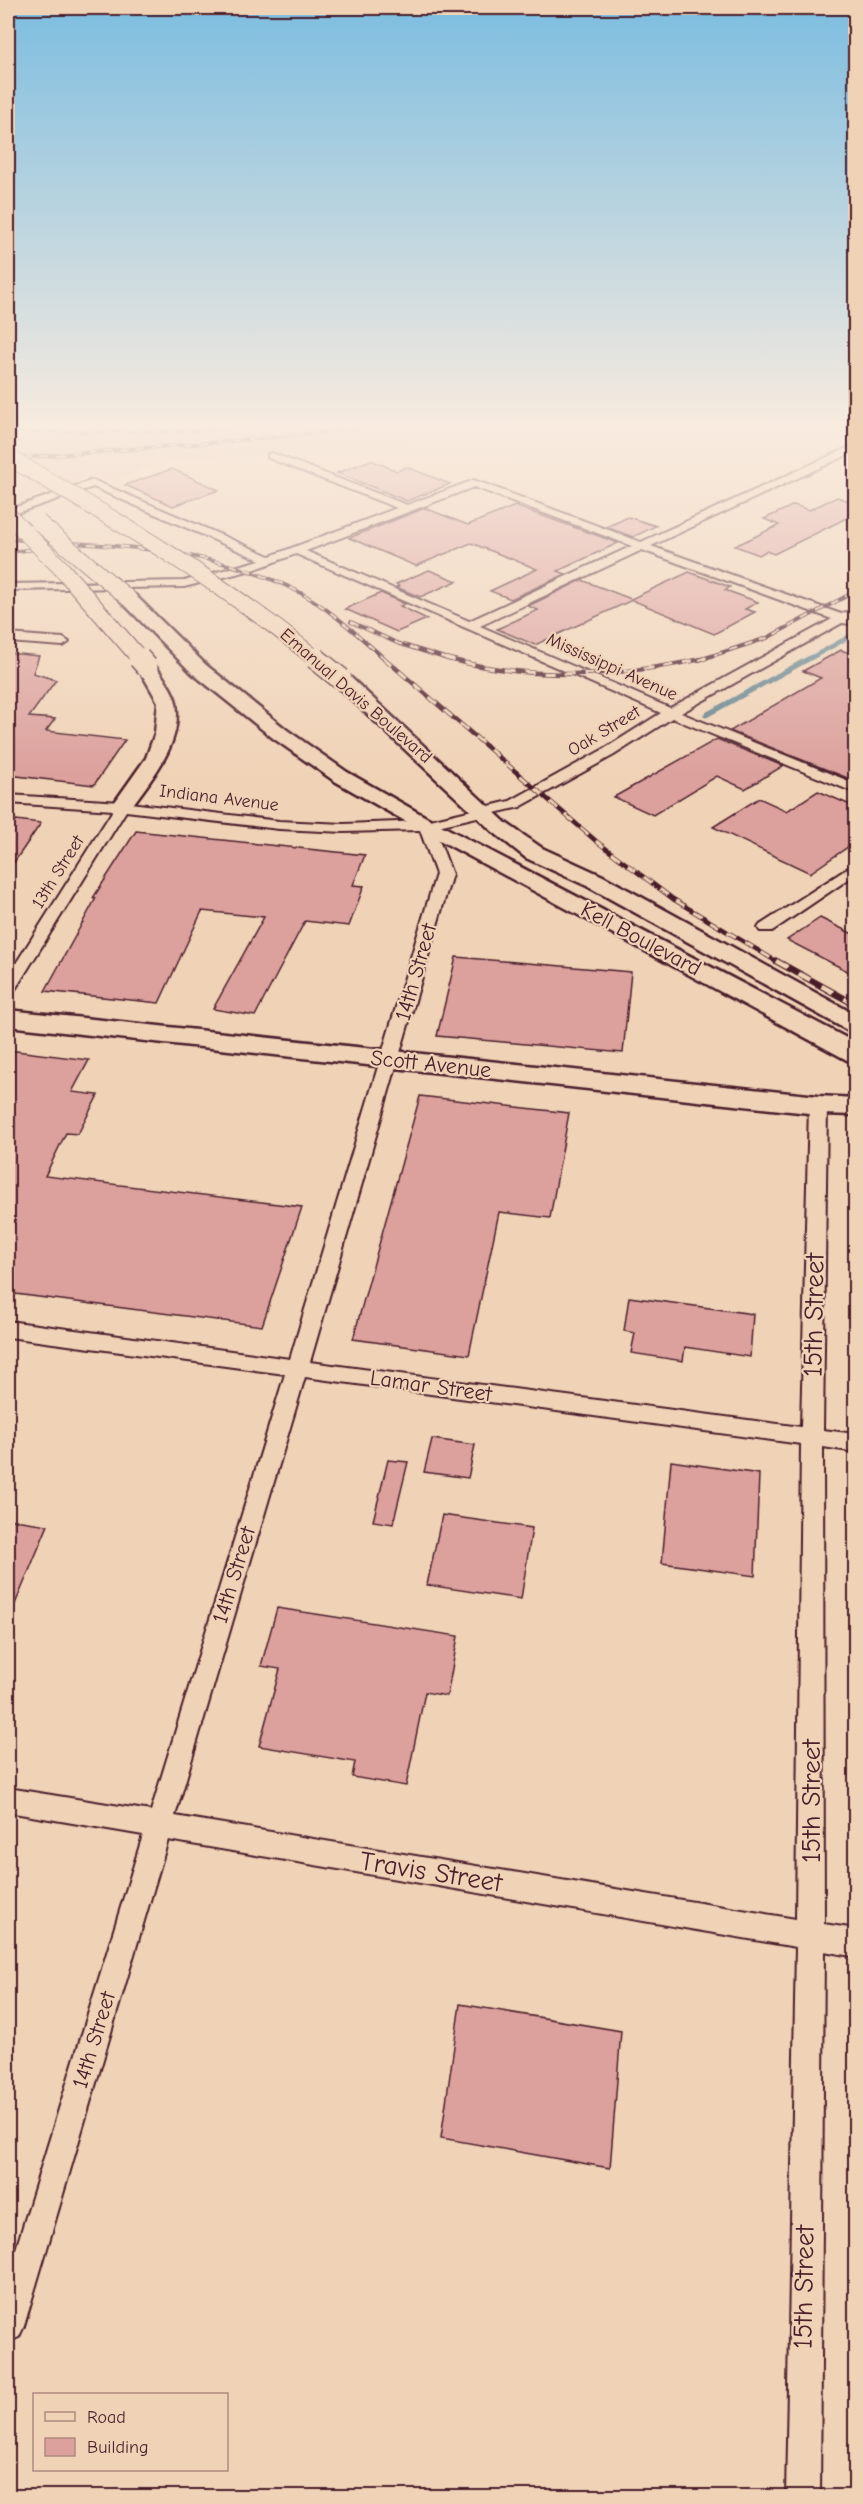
<svg xmlns="http://www.w3.org/2000/svg" width="863" height="2504" viewBox="0 0 863 2504" font-family="'Comic Neue',sans-serif">
<style>
.built{fill:#eac4af}
.lines{fill:none;stroke-linecap:round;stroke-linejoin:round}
.stream-far1{stroke:#678691;stroke-width:4.5}
.stream{stroke:#678691;stroke-width:5}
.building{fill:#dca19d;stroke:#4a1f2b;stroke-width:1.5}
.street-casing{stroke:#4a1f2b;stroke-width:4}
.secondary-casing{stroke:#4a1f2b;stroke-width:5}
.street{fill:#f0d3b7;fill-rule:evenodd}
.secondary{fill:#f0d3b7;fill-rule:evenodd}
.rail-far2-casing{stroke:#4a1f2b;stroke-width:4}
.rail-far1-casing{stroke:#4a1f2b;stroke-width:4.5}
.rail-casing{stroke:#4a1f2b;stroke-width:7}
.rail-far2{stroke:#f0d3b7;stroke-width:2;stroke-dasharray:8;stroke-linecap:butt}
.rail-far1{stroke:#f0d3b7;stroke-width:3;stroke-dasharray:10;stroke-linecap:butt}
.rail{stroke:#f0d3b7;stroke-width:4.5;stroke-dasharray:13;stroke-linecap:butt}
.secondary-bridge-far1-casing{stroke:#4a1f2b;stroke-width:18;stroke-linecap:butt}
.secondary-bridge-casing{stroke:#4a1f2b;stroke-width:24;stroke-linecap:butt}
.secondary-bridge-far1{stroke:#f0d3b7;stroke-width:16}
.secondary-bridge{stroke:#f0d3b7;stroke-width:21}
.labels{text-anchor:middle;dominant-baseline:central;stroke-width:4.5;stroke-linejoin:round;paint-order:stroke}
.far-street-label{font-size:18px;fill:#4a1f2b;stroke:#f0d3b7}
.street-label{font-size:22px;fill:#4a1f2b;stroke:#f0d3b7}
.near-street-label{font-size:27px;fill:#4a1f2b;stroke:#f0d3b7}
</style>
<rect width="100%" height="100%" fill="#f0d3b7"/>
<filter id="ink" filterUnits="userSpaceOnUse"><feTurbulence type="fractalNoise" baseFrequency=".0167" numOctaves="2"/><feDisplacementMap in="SourceGraphic" scale="12" xChannelSelector="R" yChannelSelector="G"/><feConvolveMatrix kernelMatrix="1 2 1 2 8 2 1 2 1" color-interpolation-filters="sRGB"/></filter>
<g filter="url(#ink)">
<path class="built" d="M8 423H596L528 434 170 460 108 481 91 475 8 504Z"/>
<g class="lines">
<path class="stream-far1" d="M807 660 856 633"/>
<path class="stream" d="M706 715 810 658"/>
</g>
<path class="building" d="M371 460 397 471 407 467 450 484 407 501 337 473Z
M172 469 219 490 173 506 125 485Z
M837 497 855 503V514L774 554 766 551 759 555 735 546 779 525 764 519 794 505 809 510Z
M515 506 618 543 558 571 566 574 511 599 490 591 537 569 471 543 416 566 349 538 425 508 468 525Z
M628 517 656 526 633 537 606 527Z
M429 570 457 581 420 597 396 587 399 586 396 584Z
M689 572 730 587 725 590 758 602 745 609 755 612 714 634 632 600 535 645 497 629 538 610 528 606 582 580 631 599Z
M381 593 405 604 400 606 427 619 397 632 345 609Z
M841 650 855 655V781L730 731 821 678 803 671Z
M8 653 39 656 33 673 56 680 29 717 55 719 46 731 125 740 94 785 8 775Z
M717 739 783 766 745 789 717 776 653 815 614 797Z
M818 791 855 807V842L810 873 713 827 759 798 787 811Z
M16 820 41 823 8 871V832Z
M136 831 365 855 353 885 364 886 349 926 305 921 255 1016 213 1009 264 917 202 911 159 1003 45 991 96 898H93Z
M820 918 855 935V975L787 940Z
M456 957 631 972 623 1053 437 1036Z
M8 1050 89 1060 72 1092 98 1095 78 1134 66 1133 45 1176 302 1207 262 1326 8 1293Z
M420 1096 569 1113 550 1218 499 1212 469 1355 353 1339Z
M629 1297 753 1314 750 1357 685 1347 683 1361 631 1353 635 1333 624 1331Z
M432 1439 475 1445 468 1478 424 1472Z
M388 1460 408 1462 393 1524 373 1521Z
M671 1461 759 1474 755 1576 662 1563Z
M442 1515 532 1528 521 1599 427 1585Z
M8 1519 48 1525 8 1621Z
M277 1608 458 1636 447 1696 425 1692 406 1786 352 1777 355 1762 259 1746 280 1669 261 1666Z
M460 2004 621 2031 610 2168 441 2138Z"/>
<g class="lines">
<g class="street-casing">
<path id="street" d="M856 444V451L651 546 841 614 856 608V616L851 618V624L842 623 681 713 856 784V793L672 718 614 755 520 807 434 827 452 874 310 1362 801 1427 809 1105 812 1101H824L827 1105 823 1430 856 1434V1452L823 1447 824 1924 856 1929V1957L824 1951 820 2496H786L796 1947 168 1840 24 2326 19 2337 8 2342V2275L143 1835 8 1812V1788L151 1811 285 1374 8 1337V1321L290 1359 436 874 420 830 344 832 279 829 126 811 16 988 8 993V976L113 810 8 803V795L122 802 279 821 344 824 426 821 510 801 604 749 661 713 296 554 256 569 184 587 8 590V584L184 581 260 560 93 487 8 516V510L93 480 270 556 397 508 268 458V454L272 453 407 505 474 480 641 542ZM474 487 632 546 469 621 306 551ZM642 550 832 619 670 708 480 626ZM305 1377 801 1444 796 1919 175 1816Z
M8 634 63 638 69 642 63 646 8 642Z
M856 863V874L772 931H760L758 928 760 925Z"/>
</g>
<g class="secondary-casing">
<path id="secondary" d="M129 594 135 595 206 665 287 730 347 772 433 821 856 1043V1062L847 1060 419 829 333 780 273 738 192 673 123 603 120 599 123 595Z
M147 661 153 663C160 672 175 693 176 703 183 744 151 779 129 810L122 812 115 810 112 806 146 758 155 733 158 702 138 667 141 663Z
M341 673 348 675 506 823 542 848 603 876 856 1015V1032L847 1030 587 886 526 858 492 831 334 683 332 679 334 675Z
M8 1010 818 1096 856 1098V1115L818 1114 8 1026Z"/>
</g>
<use href="#street" class="street"/>
<use href="#secondary" class="secondary"/>
<g class="rail-far2-casing">
<path id="rail-far2" d="M8 432 180 431 315 423
M8 459 268 438 403 423
M8 539C107 546 208 545 299 592 329 608 360 637 386 660
M8 552 46 548
M351 622 397 643 451 660
M699 660 767 638 856 591"/>
</g>
<g class="rail-far1-casing">
<path id="rail-far1" d="M384 658 596 841 673 899 779 963
M445 658C530 681 621 677 706 658"/>
</g>
<g class="rail-casing">
<path id="rail" d="M776 961 856 1005"/>
</g>
<use href="#rail-far2" class="rail-far2"/>
<use href="#rail-far1" class="rail-far1"/>
<use href="#rail" class="rail"/>
<g class="secondary-bridge-far1-casing">
<path id="secondary-bridge-far1" d="M8 457C114 519 222 581 317 660
M8 515 61 568 141 660
M38 522 129 599"/>
</g>
<g class="secondary-bridge-casing">
<path id="secondary-bridge" d="M139 658 147 667
M315 658 341 679"/>
</g>
<use href="#secondary-bridge-far1" class="secondary-bridge-far1"/>
<use href="#secondary-bridge" class="secondary-bridge"/>
</g>
</g>
<linearGradient id="sky" x2="0" y2="1"><stop stop-color="#7cbde0"/><stop offset="0.55" stop-color="#f8ebdf"/><stop offset="1" stop-color="#f8ebdf" stop-opacity="0"/></linearGradient>
<rect width="863" height="774" fill="url(#sky)"/>
<g class="labels">
<g class="far-street-label">
<text transform="translate(612 667) rotate(24)">Mississippi Avenue</text>
<text transform="translate(356 696) rotate(41)">Emanual Davis Boulevard</text>
<text transform="translate(604 731) rotate(-31)">Oak Street</text>
<text transform="translate(219 798) rotate(7)">Indiana Avenue</text>
<text transform="translate(58 872) rotate(-58)">13th Street</text>
</g>
<g class="street-label">
<text transform="translate(641 939) rotate(28)">Kell Boulevard</text>
<text transform="translate(416 972) rotate(-74)">14th Street</text>
<text transform="translate(431 1064) rotate(6)">Scott Avenue</text>
<text transform="translate(431 1386) rotate(8)">Lamar Street</text>
<text transform="translate(234 1575) rotate(-73)">14th Street</text>
<text transform="translate(94 2040) rotate(-73)">14th Street</text>
</g>
<g class="near-street-label">
<text transform="translate(814 1315) rotate(-89)">15th Street</text>
<text transform="translate(811 1801) rotate(-90)">15th Street</text>
<text transform="translate(431 1872) rotate(9)">Travis Street</text>
<text transform="translate(804 2287) rotate(-89)">15th Street</text>
</g>
</g>
<rect width="863" height="2504" fill="none" stroke="#f0d3b7" stroke-width="30"/>
<rect x="15" y="15" width="833" height="2474" fill="none" stroke="#4a1f2b" stroke-width="2" filter="url(#ink)"/>
<rect x="33" y="2393" width="195" height="78" fill="#f0d3b7" stroke="#ae8b7f" stroke-width="1.5"/>
<rect x="45" y="2412" width="30" height="9" fill="#f0d3b7" stroke="#ae8b7f" stroke-width="1.5"/>
<text x="87" y="2423" font-size="18" fill="#4a1f2b">Road</text>
<rect x="45" y="2438" width="30" height="18" fill="#dca19d" stroke="#ae8b7f" stroke-width="1.5"/>
<text x="87" y="2453" font-size="18" fill="#4a1f2b">Building</text>
</svg>
